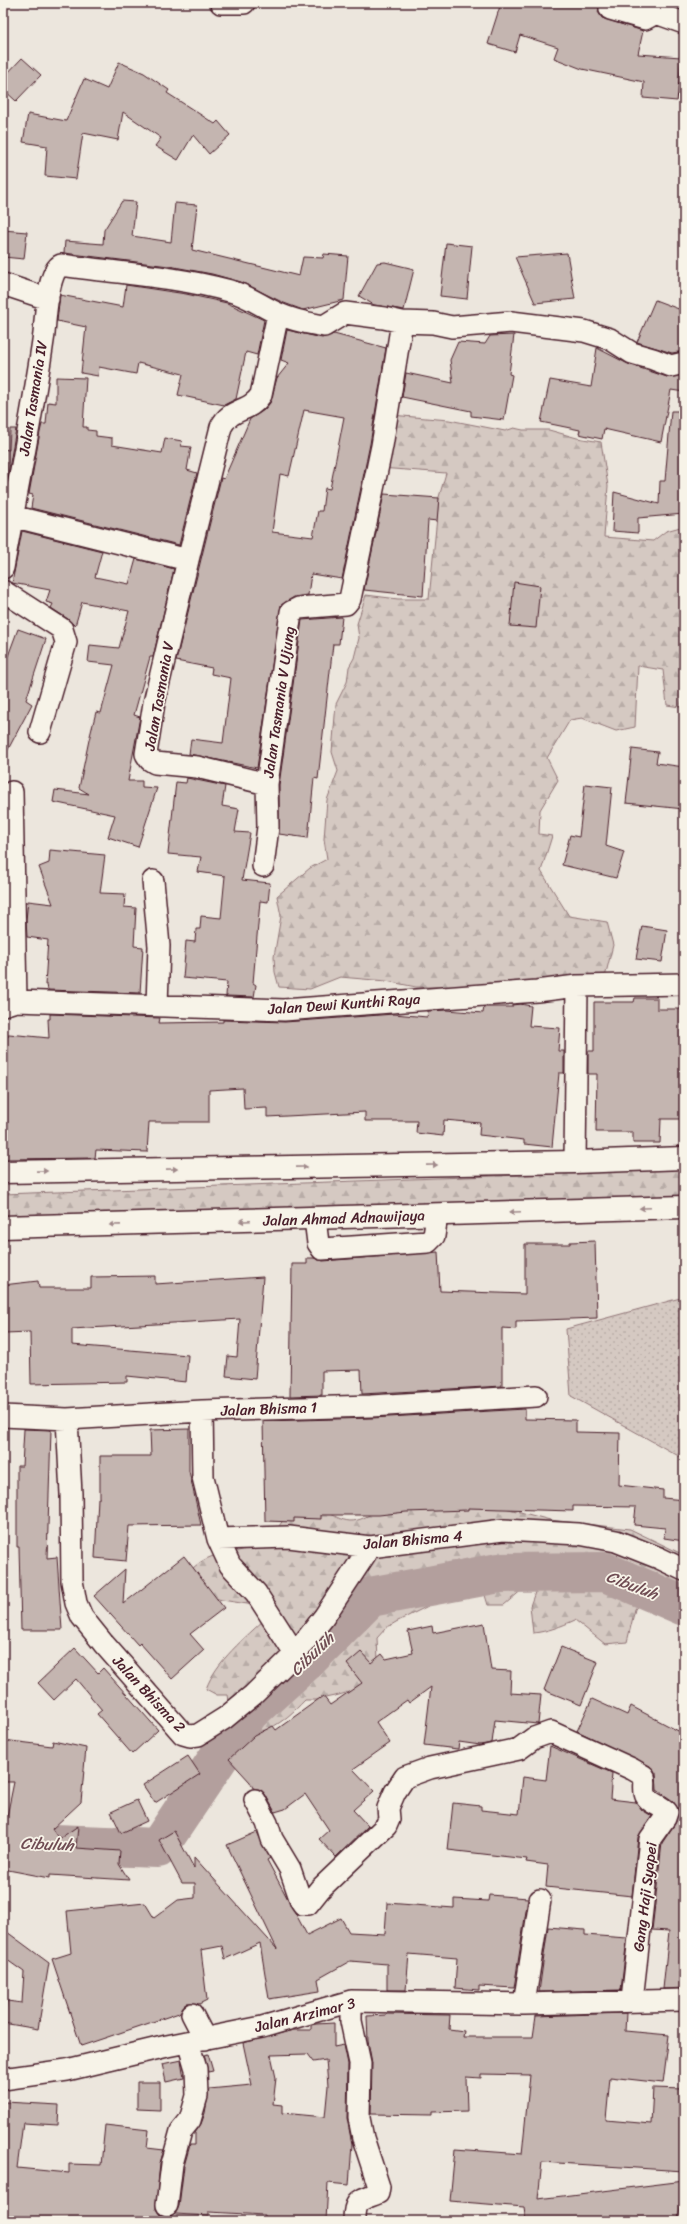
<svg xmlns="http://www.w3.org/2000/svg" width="687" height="2224" viewBox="0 0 687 2224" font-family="Sriracha,sans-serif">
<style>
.grass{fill:url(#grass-dots);stroke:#907476}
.forest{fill:url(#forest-firs);stroke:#907476}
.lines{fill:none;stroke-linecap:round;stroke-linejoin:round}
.river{stroke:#b39f9d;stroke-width:40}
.building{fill:#c4b5b0;stroke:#4a1f2b;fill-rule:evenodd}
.minor-casing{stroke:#4a1f2b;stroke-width:24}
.major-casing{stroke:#4a1f2b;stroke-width:25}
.minor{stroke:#f7f3e8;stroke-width:21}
.major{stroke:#f7f3e8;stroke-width:22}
.oneway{fill:#a0898a}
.labels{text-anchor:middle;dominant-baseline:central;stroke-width:3.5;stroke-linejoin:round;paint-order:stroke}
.street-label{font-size:15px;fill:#4a1f2b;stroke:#f7f3e8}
.water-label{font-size:16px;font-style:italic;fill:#6f4c53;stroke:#f7f3e8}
</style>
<defs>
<pattern id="grass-dots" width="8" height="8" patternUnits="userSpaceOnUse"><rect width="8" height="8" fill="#d5c9c2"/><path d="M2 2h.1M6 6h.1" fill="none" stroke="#b8aca7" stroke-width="1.8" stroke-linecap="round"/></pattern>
<pattern id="forest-firs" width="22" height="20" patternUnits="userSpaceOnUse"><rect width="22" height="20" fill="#d5c9c2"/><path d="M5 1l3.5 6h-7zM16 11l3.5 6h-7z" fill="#b8aca7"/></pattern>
</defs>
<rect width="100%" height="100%" fill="#ece6dd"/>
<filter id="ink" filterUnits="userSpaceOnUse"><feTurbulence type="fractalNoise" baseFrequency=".025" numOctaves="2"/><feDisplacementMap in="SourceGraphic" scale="8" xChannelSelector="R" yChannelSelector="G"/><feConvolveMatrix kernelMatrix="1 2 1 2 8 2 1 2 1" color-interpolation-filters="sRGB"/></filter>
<g filter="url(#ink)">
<path class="grass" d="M684 1297V1459L571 1396 566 1329Z"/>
<path class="forest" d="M391 415 449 420 505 431 514 428 523 430H549L577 438 601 442 608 486 604 537 653 541 666 531 684 526V684L680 707 667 705 663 670 638 666 635 727 616 731 582 718 570 720 547 758 558 780 540 810 539 834 552 836 541 871 569 916 607 922 613 945 605 977 470 987H416L386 981 340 977 310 989 279 987 275 972 274 957 281 916 277 896 310 868 327 859 324 839 327 800 338 771 332 752 336 704 347 682 349 667 354 658 359 638 357 624 366 595 398 599H429L439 497 446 473 380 468Z
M684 1169V1198L3 1226V1194Z
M468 1498 550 1520 630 1529 684 1555V1586L648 1582 646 1596 635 1609 627 1642 605 1644 575 1620C562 1626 546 1632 533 1633L530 1606 542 1573 504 1605H488L484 1592H460L438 1601 396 1622 386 1628 377 1638 378 1661 364 1682 352 1691 339 1695 316 1700H305C282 1724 261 1741 226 1729L230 1707 228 1695H217L206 1689C216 1661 245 1638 267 1617L260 1606 222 1600 208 1596 192 1569C213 1549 231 1556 255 1546 267 1542 279 1527 286 1516 293 1514 305 1508 313 1510 343 1514 344 1532 376 1511Z"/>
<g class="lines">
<path class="river" d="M3 1842 158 1848 249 1712 306 1661 370 1597 499 1573 605 1572 684 1606"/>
</g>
<path class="building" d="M501 3H600L598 12 602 18 643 31 638 54 681 57 677 101 643 98 644 82 582 69 554 58 558 47 520 35 515 52 488 44Z
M22 58 41 75 16 101 3 89V78Z
M119 62 144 73 169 90 167 93 215 124 218 121 230 135 209 154 193 135 178 160 155 146 161 138 123 112 118 140 83 133 76 179 45 176 47 146 23 142 28 114 66 121 84 79 107 89Z
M122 201 136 202 132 236 171 242 175 203 197 205 192 250 299 276 303 257 323 258 324 254 348 256 344 300 303 310 284 303 241 282 212 274 169 266 64 253 65 241 103 244 104 230Z
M3 230 27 232 24 259 3 257Z
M446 243 472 246 467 299 440 296Z
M567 253 575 299 535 303 515 257Z
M385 262 414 269 404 310 374 305 359 296 377 263Z
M126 285 186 294 227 303 264 320 257 355 246 352 236 399 224 405 178 395 183 374 138 363 136 374 99 367 98 376 81 373 86 327 57 321 60 295 123 307Z
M655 300 684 311V351L672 353 637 342Z
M287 330 322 338 334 334 386 348 370 444 342 579 311 574 308 595 294 597 281 605 257 768 189 754 191 739 223 743 231 678 211 674 212 668 176 661 221 478 224 479 250 419 264 410 270 403 277 378 289 363 281 360ZM304 410 344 417 330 489 325 488 322 511H318L313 537 272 532 280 474 289 476Z
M514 335 509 374 512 375 504 420 471 416V411L402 397 406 373 453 383 450 360 458 342 485 344 490 336Z
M597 348 628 364 667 377 684 375V392L671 390 661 442 604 429 602 439 579 434 580 430 541 422 550 380 591 387Z
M56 377 86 378 83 427H87V430L96 431V436L112 438V445L162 453 165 438 182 441 181 446 191 447 187 470 197 473 179 545 31 508 33 495 29 494 40 432 42 424H46L48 402 56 403Z
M671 411H684V514L638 518V533L612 531 614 492 659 504 660 481H665Z
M10 429H16L5 491H3V449L9 450Z
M384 494 439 498 437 521 428 520 423 596 364 590Z
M22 531 102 551 95 577 129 584 136 559 174 569 153 657H150L134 715 140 717 128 781H142V787L157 788 138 847 108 837 115 815 53 802 55 790 89 794 79 788 89 740 96 712 101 713 114 665 88 662 90 645 119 648 129 611 82 602 75 626 68 619 51 608 53 604 46 602 50 590 12 583Z
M514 582 540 586 536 628 510 626Z
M342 617 339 644H333L318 779 314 778 308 838 279 834V785L302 620Z
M18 629 46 639 26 700 32 704 3 759V654L8 656Z
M632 749 658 752 656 763 684 767V809L626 803Z
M187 778 225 786 222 806 239 809 235 832 250 833 242 880 270 883 268 902 260 901 253 983 256 985 254 997 226 996 227 982 183 978 186 941 195 942 196 929H200L201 916 221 918 225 876 198 872 201 857 168 854 176 782 186 783Z
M585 784 612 787 606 846 624 852 616 878 562 865 570 835 579 837Z
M50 850 105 855 100 893 125 894 124 907 136 908 134 946 143 947 140 993 48 990 47 985H45L48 940 27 937 26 920 28 901 53 904 39 867 49 863Z
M642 926 667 930 662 962 636 959Z
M635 998H657V1009H684V1119H661L660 1143H633V1132H596L597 1074H588V1051H594V1002H634Z
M520 1004 531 1006 529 1026 560 1028 558 1051H564V1073H559L552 1147 524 1144V1140L479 1135 480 1123 444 1120 443 1136 416 1133 417 1121H365V1112L267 1117V1108L244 1109 243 1088 209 1090V1122H149L147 1152 96 1150 95 1158 3 1159V1036H9V1034L49 1038 48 1019H50V1014L160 1018 159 1023 223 1022V1020L285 1022 394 1014 427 1017 428 1011 447 1010 483 1013 484 1007H512V1005Z
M595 1241 597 1318 516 1321V1329L502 1328V1386L362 1394 361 1370 322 1371V1395L290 1396 292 1264H307V1258H314L323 1261 438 1252 440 1291 525 1294V1244H570V1242Z
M155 1276V1284L263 1277 255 1379 226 1376 228 1356 237 1357 240 1319 72 1329V1345L188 1355 186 1382 127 1376V1382L31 1384 30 1332 5 1333 3 1285 38 1281 39 1288H91V1277Z
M525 1409V1419L576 1420V1432L620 1433 619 1485 663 1490V1498L684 1500V1541L664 1538 665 1528 634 1525 636 1507 573 1506V1511L468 1508V1510L406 1512 379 1515H321V1519L294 1518V1522L265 1521 263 1421 372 1418Z
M24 1429 51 1430 47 1558 57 1557 62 1630H21L19 1547H17V1466H22Z
M189 1429V1471L201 1525 129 1526 126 1561 95 1558 98 1498H100V1456H151L150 1430Z
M184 1556 224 1608 190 1634 204 1650 172 1679 140 1643 138 1645 94 1596 125 1569 123 1604Z
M484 1623 491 1670 511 1671 510 1693 541 1695 538 1724 495 1720 492 1743 480 1745 459 1742 458 1749 424 1745 431 1687 409 1703 407 1700 376 1722 390 1743 353 1769 374 1791 353 1810 368 1826 336 1857 319 1839 329 1830 305 1794 285 1809 275 1812 265 1794 261 1790 253 1788 250 1782 229 1759 254 1736 273 1726 276 1730 323 1696 330 1705 362 1683 347 1664 361 1652 371 1663 382 1654 386 1659 413 1653 408 1631 432 1626 433 1633Z
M561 1647 598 1662 581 1705 544 1690Z
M75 1648 98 1673 103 1668 158 1730 132 1754 97 1714 102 1710 76 1679 54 1700 38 1683Z
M592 1699 627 1715 631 1706 684 1734V1988L663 1989 669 1931 652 1930 662 1843 676 1822 678 1809 673 1801 657 1790 656 1773 650 1766 577 1731Z
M3 1740 52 1746 53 1741 86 1748 81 1802 52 1829 59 1839 78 1826 76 1848 120 1851 119 1864 129 1880 50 1875V1878L3 1869V1852L7 1831H4L14 1782H3Z
M550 1746 612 1773 610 1799 636 1802 642 1810 652 1816 638 1837 632 1896 546 1887 548 1865 526 1862 527 1859 448 1850 453 1803 481 1806V1810L519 1814 523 1777 546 1780Z
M188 1756 200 1774 155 1803 143 1785Z
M137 1800 147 1821 121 1833 111 1812Z
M174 1831 194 1868V1857L277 1949 227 1845 257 1832 270 1858 267 1860 307 1935 341 1918 349 1932 385 1934 387 1903 454 1908V1899L488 1901 489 1895 528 1898 514 1988 479 1986V1990L455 1988 457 1958 409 1954 406 1990H387V1964L350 1961 318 1979 320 1991 269 1999 260 1943 225 1959 222 1946 201 1950 207 2000 199 2004 187 2003 179 2013 81 2046 52 1959 71 1953 67 1911 145 1903 154 1918 178 1900 195 1898V1883H182L159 1840Z
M548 1927 585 1930V1935L627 1938 621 1990 539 1992Z
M3 1929 49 1963 38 2029 3 2023 7 2001 22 2003 24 1972 3 1957Z
M626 2013 625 2031 669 2035 663 2083 610 2077 606 2120 651 2124 653 2088 684 2089V2171L542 2162 538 2199 684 2181 678 2221H526L524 2207 450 2201 455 2149 522 2154 530 2075 481 2074V2078L466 2077 467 2111 432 2112V2115L371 2114 372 2063 368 2041 367 2016 386 2015V2014L450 2015 449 2029 464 2031 463 2037H533L536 2016Z
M334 2023V2047L344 2045 348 2064 347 2118 352 2144 349 2185 328 2183 326 2221H264V2215L209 2212V2216L175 2214 179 2206 184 2166 190 2145H195V2133L201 2124 205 2113 209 2089 252 2085 243 2043 293 2030H311V2025L316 2024ZM307 2054 313 2062 326 2060 328 2086 325 2117 282 2113V2105L273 2104 276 2078 271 2055Z
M208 2054 213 2071 208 2072 204 2055Z
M181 2060 184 2078 166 2082 162 2064Z
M137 2082H160V2110L137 2109Z
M5 2102 59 2105 58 2125 23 2123 17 2168 69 2173V2164L101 2165 105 2125 149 2130 147 2148 164 2150 160 2163 156 2209 160 2215 171 2216 175 2221H3Z"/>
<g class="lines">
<g class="minor-casing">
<path id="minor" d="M221 3H244
M610 9 645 19 656 13 684 23
M3 284 48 299
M12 516 188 560 154 703 146 754 150 760 155 763 197 767 267 784
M188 560 221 427C231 407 249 413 261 395L278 314
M3 568C17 490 33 412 44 334 45 320 48 270 61 265 117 273 175 276 230 291 248 295 262 307 279 314 294 321 308 323 324 326L345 313 384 318 402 322 433 323 452 327 511 322 584 331 610 339 632 353 653 359 671 366 684 363
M3 591 62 629 66 642 40 732
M12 792 16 1001
M263 866 268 827 267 784 291 612 299 608 346 604 350 599 382 446 402 322
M153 881 159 946 157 1005
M3 1005 16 1001 284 1010 537 991 577 986 684 984
M575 1162 577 986
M315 1219 318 1243 322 1249 428 1242 434 1236 437 1215
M202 1411 203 1477 218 1539 289 1537 370 1547 503 1530 579 1534 616 1541 659 1558 684 1570
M3 1416 67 1419 202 1411 371 1406 536 1396
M67 1419 71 1494 72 1581 76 1603 82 1617 103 1643 183 1734 190 1736 198 1735 225 1718 253 1695 295 1654 324 1617 370 1547
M218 1539 230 1565 256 1593 295 1654
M255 1800 267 1823 272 1839 290 1869 301 1901 303 1904H308L320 1889 386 1826 389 1819 388 1808 395 1792 405 1777 430 1768 519 1749 534 1738 551 1732 632 1769 644 1776C646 1782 643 1791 646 1796 650 1804 661 1805 667 1812L665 1818 650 1839 632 2000
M351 2001V2021L360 2063 359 2118 363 2138 379 2187 378 2193C359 2201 354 2199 354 2221
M524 2004 540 1900
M192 2014 205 2039
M3 2079 67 2070 167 2046 262 2027 351 2001 524 2004 684 2000
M167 2205 172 2164 181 2131 190 2120 197 2096 196 2069 188 2042"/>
</g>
<g class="major-casing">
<path id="major" d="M3 1172 575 1162 684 1158
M3 1227 684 1207"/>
</g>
<use href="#minor" class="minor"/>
<use href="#major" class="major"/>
</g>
<defs><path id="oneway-solid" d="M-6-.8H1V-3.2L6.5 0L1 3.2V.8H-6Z"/></defs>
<g class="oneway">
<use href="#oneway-solid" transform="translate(432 1165) rotate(-1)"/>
<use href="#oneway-solid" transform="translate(302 1167) rotate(-1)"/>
<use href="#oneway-solid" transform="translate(172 1169) rotate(-1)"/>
<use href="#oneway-solid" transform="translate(42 1171) rotate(-1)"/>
<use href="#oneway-solid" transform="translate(645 1208) rotate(178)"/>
<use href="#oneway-solid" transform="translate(515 1212) rotate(178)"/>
<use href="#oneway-solid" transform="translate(245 1221) rotate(178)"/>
<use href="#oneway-solid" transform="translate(115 1225) rotate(179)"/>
</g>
</g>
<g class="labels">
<g class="street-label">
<text transform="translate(33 398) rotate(-81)">Jalan Tasmania IV</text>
<text transform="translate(159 696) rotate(-80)">Jalan Tasmania V</text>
<text transform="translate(279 702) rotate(-82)">Jalan Tasmania V Ujung</text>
<text transform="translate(344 1004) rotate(-4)">Jalan Dewi Kunthi Raya</text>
<text transform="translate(344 1218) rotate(-2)">Jalan Ahmad Adnawijaya</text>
<text transform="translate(269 1409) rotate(-2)">Jalan Bhisma 1</text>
<text transform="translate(413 1540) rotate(-5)">Jalan Bhisma 4</text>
<text transform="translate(149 1694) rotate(47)">Jalan Bhisma 2</text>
<text transform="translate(645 1897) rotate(-83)">Gang Haji Syapei</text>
<text transform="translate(305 2015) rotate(-14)">Jalan Arzimar 3</text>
</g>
<g class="water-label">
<text transform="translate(632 1585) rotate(21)">Cibuluh</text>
<text transform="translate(312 1654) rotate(-44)">Cibuluh</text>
<text transform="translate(47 1844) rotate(2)">Cibuluh</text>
</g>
</g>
<rect width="687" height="2224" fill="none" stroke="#f7f3e8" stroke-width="16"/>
<rect x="8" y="8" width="671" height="2208" fill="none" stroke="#4a1f2b" stroke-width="1.5" filter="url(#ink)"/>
</svg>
